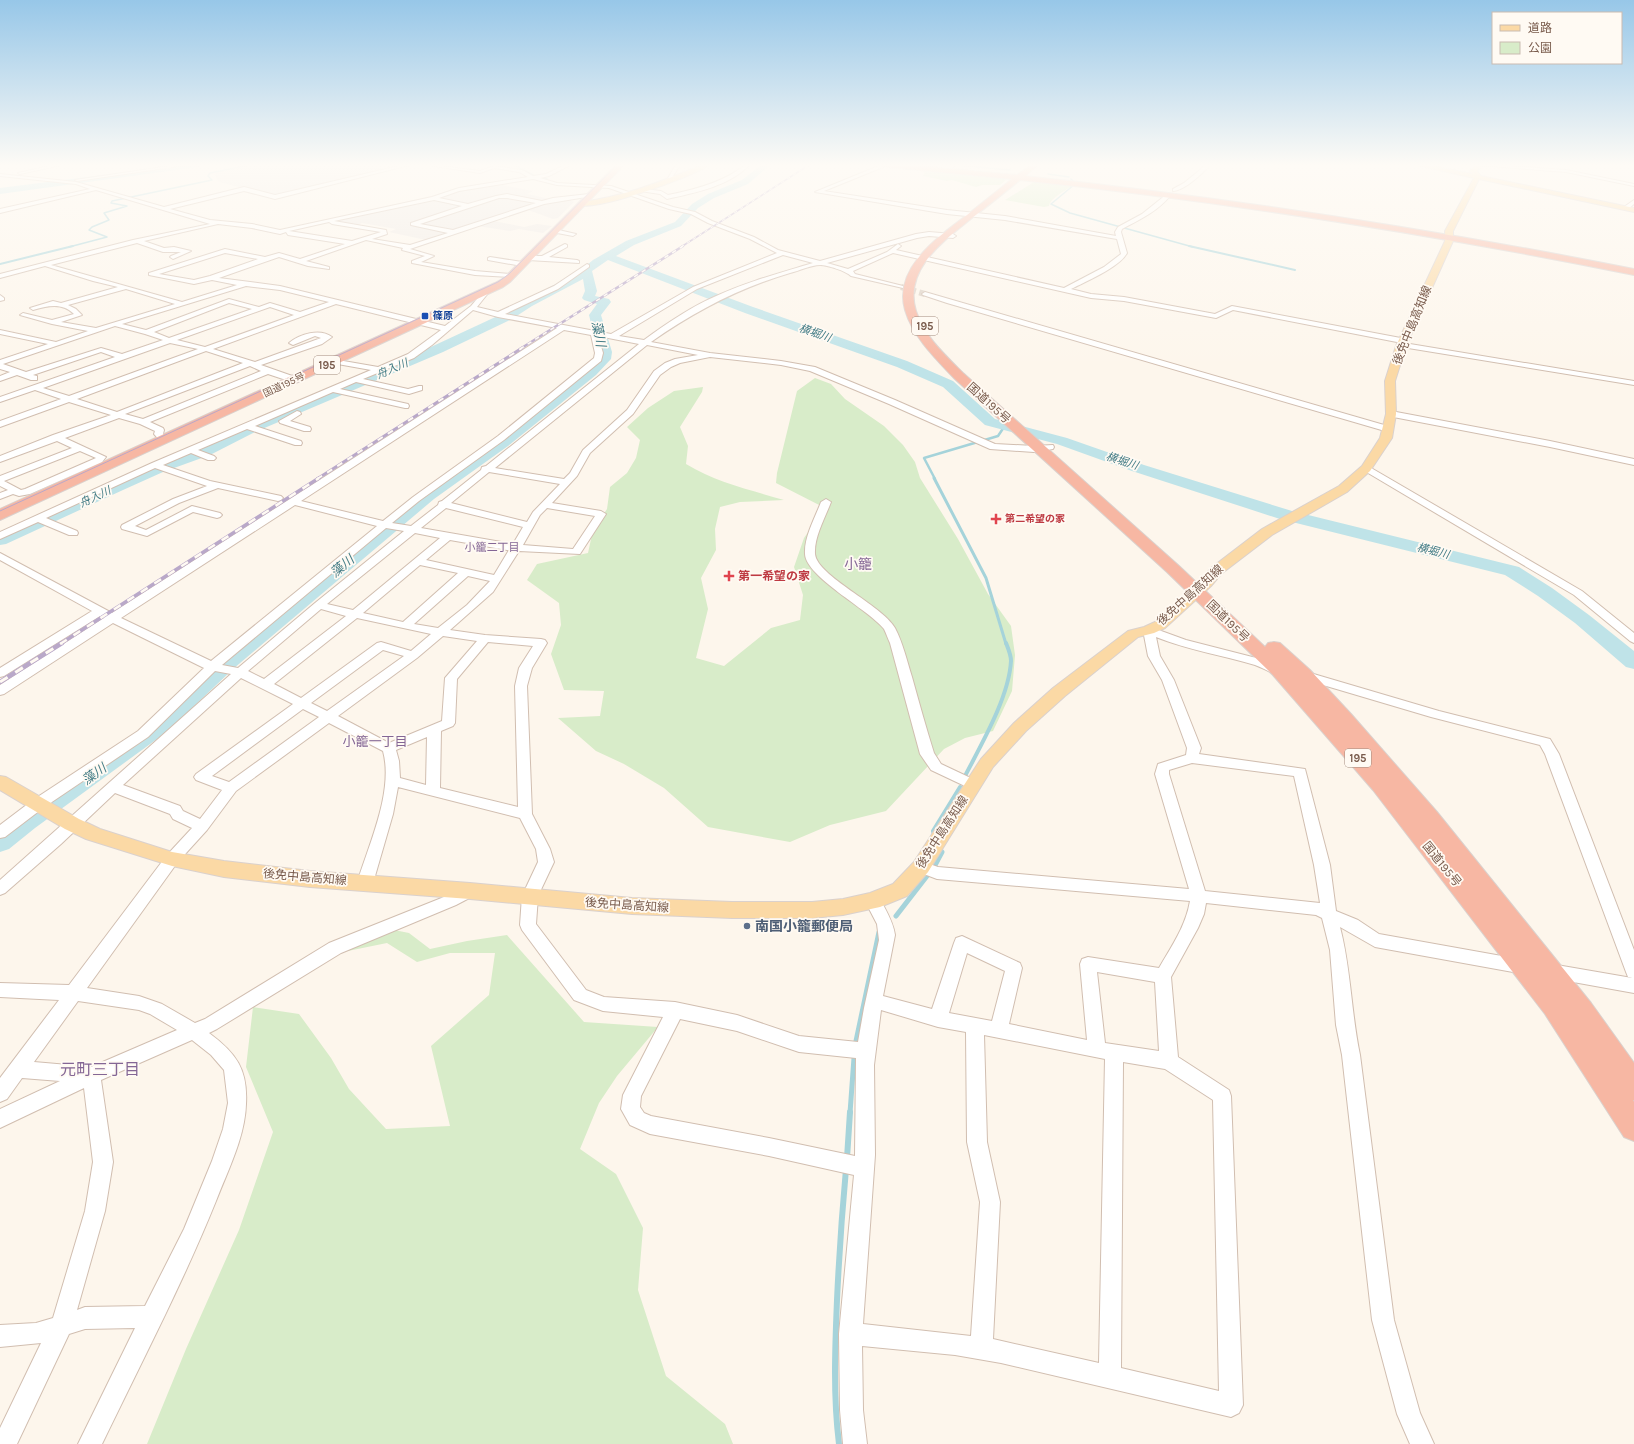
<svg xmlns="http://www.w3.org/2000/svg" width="1634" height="1444" viewBox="0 0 1634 1444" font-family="Karla,'Noto Sans JP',sans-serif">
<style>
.industrial{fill:#efe9e4}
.green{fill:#d8ecc9}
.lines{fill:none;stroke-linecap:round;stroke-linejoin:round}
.stream-far6{stroke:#a5d3da;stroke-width:1.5}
.stream-far5{stroke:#a5d3da;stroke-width:2}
.stream-far4{stroke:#a5d3da;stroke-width:2.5}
.stream-far3{stroke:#a5d3da;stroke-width:3}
.stream-far2{stroke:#a5d3da;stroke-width:4}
.stream-far1{stroke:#a5d3da;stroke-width:5}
.stream{stroke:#a5d3da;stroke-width:6}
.river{fill:#bfe3e8;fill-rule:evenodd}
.minor-tunnel{stroke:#dcd0c4;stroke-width:6;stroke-dasharray:6 3.5;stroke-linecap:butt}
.minor-casing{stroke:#d1beb0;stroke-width:2}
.major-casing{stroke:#dad1cd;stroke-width:2}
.highway-casing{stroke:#dad1cd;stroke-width:2}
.minor{fill:#fff;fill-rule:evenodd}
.major{fill:#fbd9a5;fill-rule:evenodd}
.highway{fill:#f7b7a3;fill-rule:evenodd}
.tram{stroke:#b9a8c9;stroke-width:1}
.rail-far4-casing{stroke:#b9a8c9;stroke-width:1.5}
.rail-far3-casing{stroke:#b9a8c9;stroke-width:2.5}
.rail-far2-casing{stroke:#b9a8c9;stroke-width:3}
.rail-far1-casing{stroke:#b9a8c9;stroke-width:3.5}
.rail-casing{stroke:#b9a8c9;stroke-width:4.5}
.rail-far4{stroke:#fffaf3;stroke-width:1;stroke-dasharray:3.5;stroke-linecap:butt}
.rail-far3{stroke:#fffaf3;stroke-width:1.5;stroke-dasharray:4.5;stroke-linecap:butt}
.rail-far2{stroke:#fffaf3;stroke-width:2;stroke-dasharray:6;stroke-linecap:butt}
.rail-far1{stroke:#fffaf3;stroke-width:2.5;stroke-dasharray:8;stroke-linecap:butt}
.rail{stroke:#fffaf3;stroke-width:3;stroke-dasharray:9;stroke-linecap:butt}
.transit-dot{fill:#1a4fb4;stroke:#fffaf3;stroke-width:1.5}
.health-dot{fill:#e0444e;stroke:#fffaf3;stroke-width:1.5}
.service-dot{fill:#5c6f8a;stroke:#fffaf3;stroke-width:1.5}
.labels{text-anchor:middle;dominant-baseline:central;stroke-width:3.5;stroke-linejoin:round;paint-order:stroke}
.far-transit-label{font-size:10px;font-weight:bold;fill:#164399;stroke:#fffaf3;text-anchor:start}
.far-street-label{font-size:10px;fill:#7a5c4d;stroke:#fffaf3}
.far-health-label{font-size:10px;font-weight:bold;fill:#be3a42;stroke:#fffaf3;text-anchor:start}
.shield{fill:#fffaf3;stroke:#a28b7f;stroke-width:1}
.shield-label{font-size:11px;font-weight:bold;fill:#7a5c4d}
.far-water-label{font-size:11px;font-style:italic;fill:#437c86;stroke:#fffaf3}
.far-neighbourhood-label{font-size:11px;fill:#846695;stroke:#fffaf3}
.street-label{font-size:12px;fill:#7a5c4d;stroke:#fffaf3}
.health-label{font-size:12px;font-weight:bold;fill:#be3a42;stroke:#fffaf3;text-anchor:start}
.water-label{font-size:13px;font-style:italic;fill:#437c86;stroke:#fffaf3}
.neighbourhood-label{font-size:13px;fill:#846695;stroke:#fffaf3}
.quarter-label{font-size:14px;fill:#846695;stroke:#fffaf3}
.near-service-label{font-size:14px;font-weight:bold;fill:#4e5e75;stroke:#fffaf3;text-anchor:start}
.near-neighbourhood-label{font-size:16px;fill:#846695;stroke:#fffaf3}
</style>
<rect width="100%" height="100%" fill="#fdf6ec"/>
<path class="industrial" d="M254 165H403L275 196 219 182 214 174 220 171Z
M497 184 533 191 527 194 555 200 567 199 574 202 558 218 553 219 528 210 494 221 524 227 537 224 552 226 543 233 519 229 510 231 471 225 426 240 389 232 396 229 362 223 357 225 334 221 462 190Z"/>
<path class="green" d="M925 170 999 177 1006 180 1000 185H982L976 187 952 180 947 181 923 176Z
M1043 181 1074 185C1068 189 1050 198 1049 206L1044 207 1005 200 1034 182Z
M815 378 831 384 845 399 884 426 903 445 915 462 920 478 958 539 988 594 1011 626 1015 655 1012 691 993 731 965 738 944 749 886 811 830 825 790 842 708 827 664 788 624 764 596 751 558 718 600 716 604 691 564 690 551 654 561 625 559 603 527 580 537 564 588 553 593 530 607 509 610 487 627 473 636 458 640 440 627 427 648 408 674 391 703 387 702 392 680 427 688 446 686 464C717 483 751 490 784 500L740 502 720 507 715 529 716 550 701 578 708 609 696 658 724 666 771 628 800 620 803 595 794 567 804 538 825 508 776 483 777 473 797 391Z
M394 930 409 933 430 949 467 941 507 935 584 1022 658 1027 617 1076 599 1103 580 1149 616 1174 643 1228 638 1290 666 1376 725 1424 733 1444H147L186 1349 239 1230 273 1132 246 1067 253 1007 299 1014 331 1058 349 1089 386 1129 450 1126 431 1046 489 995 495 953H450L417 962 387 943 333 954Z"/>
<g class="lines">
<path class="stream-far6" d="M514 165 533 175
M957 165 1010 170
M953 172 950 171 956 165
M1048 174 1069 177
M543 177 547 179
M1071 179 1073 181
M1075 184 1051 204 1070 213 1193 247
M69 247 107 237 89 230 92 227 109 220 104 213 127 206 111 203 112 201 212 180 208 176 210 173 249 165"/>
<path class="stream-far5" d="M1189 246 1295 270
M0 264 73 246"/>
<path class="stream-far4" d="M935 479 924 458 998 436 1004 427"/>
<path class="stream-far3" d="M934 478 986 578 1006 644"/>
<path class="stream-far2" d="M965 776C982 743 1009 697 1011 661 1011 655 1008 648 1006 643
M934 835 933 831 960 787"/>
<path class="stream-far1" d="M934 867 942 852 941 851
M896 916 927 876
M856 1041 879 932
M850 1113 854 1058"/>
<path class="stream" d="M847 1158 850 1112
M839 1444C833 1396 835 1348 837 1300 839 1256 842 1213 846 1169"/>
<path class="river" d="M182 165H202L198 167 0 194V188Z
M761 165H770L748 184 714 198 698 208 681 226 634 245 616 256 753 307 907 361 953 381 995 419 1067 438 1144 465 1292 511 1519 567 1552 588 1589 615 1634 651V669L1626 667 1575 623 1538 596 1505 575 1280 519 1132 471 1057 444 985 425 943 387 897 367 745 313 608 260 592 271 597 291 595 296 609 299 611 302 601 315 612 352 611 359 596 375 508 446 434 499 233 669 168 731 35 828 9 849 0 852V828L152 721 217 659 422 491 496 440 586 369 597 358 598 352 589 315 597 304 584 300 582 298 585 291 583 279 532 306 512 319 443 352 255 432 210 455 163 472 123 490 6 544 0 545V533L111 482 151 466 198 449 245 426 433 346 504 313 524 300 576 274 593 260 626 241 675 222 692 204 708 194 742 180Z"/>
<path class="minor-tunnel" d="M901 287 925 294"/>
<g class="minor-casing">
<path id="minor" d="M54 165H61L20 174 18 173Z
M177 165H186L77 181 75 180Z
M403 165H409L275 199 244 191 170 209 210 220 252 224 280 230 432 197 459 188 528 177 519 172 494 168 480 173 434 166 432 165 480 171 494 166 522 170 533 176 546 174 565 165H570L549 176 540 178 557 183 611 186 673 207 695 212 712 221 754 237 778 250 820 261 916 234 929 232 953 234 956 236 953 238 929 236 917 238 827 263 848 269 887 252 898 244 901 246 896 250 1064 288 1104 267 1121 254 1117 239 1005 220 947 214 815 192 881 165 883 167 824 191 947 210 1005 216 1116 236 1115 232 1118 227 1142 214 1167 194 1170 196C1158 211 1139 220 1122 229L1121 232 1127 253C1120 267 1085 282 1071 289L1091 294 1124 297 1215 314 1232 306 1406 339 1407 341 1404 343 1634 381V385L1402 347 1398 345 1402 343 1233 310 1216 318 1124 301 1091 298 893 253 853 271 855 274 903 286V288L851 276C846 271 827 265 820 265 811 265 799 271 790 273 739 288 695 311 651 342L710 353 781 361 815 367 895 400 995 444 1034 446 1053 445 1054 447 1053 449 1034 452 990 449 889 404 810 371 781 365 710 357 680 363 671 367 660 375 633 414 590 453 577 476 552 503 601 511 606 514 580 554 519 551 493 592 450 630 485 635 541 639 545 640 547 643 532 668 527 686 532 814 550 849 554 862 538 896 536 924 586 990 604 997 675 1002 737 1015 799 1036 858 1042 864 1008 879 940 877 924 865 901 867 897 873 895 879 897C885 909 893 921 895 935L883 996 932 1009 954 943 956 938 962 936 1020 963 1022 968 1009 1024 1087 1040 1080 964 1082 959 1088 957 1159 968C1171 947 1186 926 1190 901L937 879 916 871 913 867 916 863 921 861 938 867 1189 889 1155 774 1158 764 1186 755 1187 748 1162 680 1148 656 1143 630 1145 628H1153L1186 640 1264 660 1281 667 1283 670 1281 673C1272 675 1264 668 1255 665 1222 655 1188 650 1156 637L1160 656 1174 680 1201 748 1199 754 1305 769 1330 865 1336 911 1358 920 1379 934 1524 960 1530 962 1532 967 1530 972 1524 974 1375 947 1340 927C1351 969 1351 1012 1360 1055L1394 1320 1420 1413 1434 1444H1410L1397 1414 1372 1320 1342 1055 1336 1025 1330 950 1322 918 1316 915 1206 903 1204 914 1198 928 1171 977 1178 1057 1229 1090 1231 1096 1243 1405 1239 1413 1231 1417 1001 1363 955 1355 862 1346 863 1410 867 1444H843L840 1410 839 1334 854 1175 769 1156 650 1134 630 1125 621 1109 623 1095 663 1017 603 1011 574 1000 522 930 520 925 522 896 538 862 536 849 520 818 398 787 393 814 373 883 370 887 365 889 360 887 357 883C369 844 394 791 383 751L329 723 236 791 207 830 177 863 87 988 139 996 162 1004 195 1023 205 1019 329 943 444 897 465 887 470 885 475 887 478 891 475 895 456 905 341 953 217 1029 209 1033C236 1053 248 1069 246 1104 245 1137 228 1170 216 1201 182 1285 141 1363 102 1444H78L135 1328 85 1329 69 1334 17 1444H0V1428L41 1343 0 1347V1325L36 1323 53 1318 85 1211 93 1162 84 1088 0 1128V1109L60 1081 22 1078 7 1099 0 1102V1078L59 1000 0 997V983L69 985 167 855 192 828 173 819 170 814 115 793 61 844 5 893 0 895V880L231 674 215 671 148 737 43 808 5 837 0 838V825L33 800 138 731 204 668 113 623 4 694 0 695V685L104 618 100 616 4 676 0 677V668L92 611 0 560V553L112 613 557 328 498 317 473 310 432 345 414 358 363 379 408 389 419 386H422V390L409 394 356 382 340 389 408 404 409 406 408 408H405L333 392 255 426 301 441 302 443 301 445H295L247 429 198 450 214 456 216 458 214 460H208L191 453 163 465 210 481 281 496 283 498 281 500 278 501 218 488 179 503 135 526 146 530 192 506 220 513 222 515 220 517 217 518 193 512 147 536 122 529 121 527 122 525 173 499 207 486 155 468 46 518 77 531 78 533 77 535H69L38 522 0 539V532L152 463 371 370 332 363V359L378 367 408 354 441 330 336 304 213 349 255 362 321 338 315 336 293 345 289 343C300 334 320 328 332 337L322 344 261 365 298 378V382H292L268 374 150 422 163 428 164 430 163 434 168 440 167 442H161L154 434 155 431 140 424 119 418 65 438 106 457 102 462 30 494 19 496 13 494 0 499V493L8 490 0 486V476L72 448 57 441 0 462V456L53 435 111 415 69 402 0 427V421L61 399 35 390 0 402V397L115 357 101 352 33 375 37 376V380H31L17 375 0 381V376L10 372 0 369V360L48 344 0 334V330L56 342 88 331 52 324 20 315 23 313 52 320 74 314C62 302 47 306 33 310L30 308 53 301 61 303 118 287 93 281 45 266 0 278V274L133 240 210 224 96 190 0 213V209L90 189 76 184 0 176V174L76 182 164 207 244 187 275 195ZM533 179 557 185 609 188 669 209 691 214 708 223 750 239 777 253 693 287 611 334 505 314 558 289 589 267V265L587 264 554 286 498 312 477 307 489 292 484 291 471 306 445 326 280 286 219 278 279 257 308 266 329 269V267L306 261 366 240 403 248 402 250 425 256 412 261V263L475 275 512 277 513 276 510 274 475 271 421 262 434 256 410 249 544 204 592 196 589 194 553 198 542 201 507 194 496 196 468 204 439 198 459 191ZM499 198H507L536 203 453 230 420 224ZM434 200 462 206 411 223V225L448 233 410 245 372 239 387 234 386 230 334 221ZM329 222 332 224 381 232 352 241 289 231ZM218 224 252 228 280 234 286 232 288 235 345 244 300 259 279 253 265 257 225 249 149 273V275L194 284 212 280 237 285 182 302 51 265 137 243 163 252H181L171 256 170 257 173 259 191 251 174 247 164 248 144 241ZM225 253 258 259 210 276 194 280 159 274ZM783 255 813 263C780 273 746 282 714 297 689 308 666 324 644 340L619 336 697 289ZM246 286 280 290 329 302 300 312 270 303 259 307 229 299 146 330 122 324ZM126 289 175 304 96 328 61 322 82 315 76 309 68 305ZM229 303 252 309 169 338 154 332ZM270 307 294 315 205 347 177 340ZM115 326 145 334 163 340 122 354 101 348 26 372 3 364ZM564 330 591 335 595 353 594 358 498 436 413 497 383 521 301 501ZM598 336 639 344 486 466 482 467 481 470 442 501 439 502 438 505 411 526 392 523 419 501 504 440 601 361 603 353ZM170 343 198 349 69 396 43 388ZM647 345 698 355 675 359 665 363 654 371 627 410 583 450 570 473 564 479 495 468ZM206 351 243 363 117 412 77 399ZM250 366 261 371 143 419 125 414ZM80 451 96 458 25 489 21 490 4 481ZM489 472 560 484 533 512 527 522 451 503ZM295 505 377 526 211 661 121 618ZM446 508 523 527 513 544 421 528ZM547 508 595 516 573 549 523 545 540 515ZM386 528 404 531 315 603 238 668 222 665ZM415 533 440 538 353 610 327 604ZM450 540 507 550H509L494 575 426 560ZM420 565 458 573 403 622 363 613ZM468 576 490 581 467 605 438 628 414 624ZM321 609 346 616 264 679 248 671ZM357 618 431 634 411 651 381 642 377 643 301 698 274 684ZM443 636 477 641 445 678 442 721 389 743 338 716 417 658ZM488 642 533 646 519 668 515 686 518 807 440 788 441 731 453 726 455 723 457 679ZM383 650 404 656 327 711 311 703ZM241 678 293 704 196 774 194 777 196 780 222 790 200 819 183 811 180 806 123 785ZM303 709 319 717 229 782 212 776ZM427 737 426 785 400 778 399 761 396 750ZM1192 763 1294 776 1314 865 1320 903 1205 891 1169 774V770ZM967 953 1005 971 992 1021 949 1013ZM1097 972 1155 982 1159 1051 1105 1043ZM78 1001 139 1010 150 1014 177 1030 91 1067 34 1062ZM881 1010 938 1027 966 1032 967 1142 980 1202 971 1336 863 1324 875 1155 874 1065ZM680 1019 737 1031 799 1052 856 1058 855 1156 769 1138 651 1116 644 1113 640 1107 641 1096ZM984 1035 1105 1059 1099 1363 993 1339 1000 1202 987 1142ZM192 1040 211 1055 224 1070 228 1103 223 1129 212 1161 184 1229 145 1306 85 1307 77 1310 105 1211 113 1162 101 1080ZM1123 1062 1165 1069 1213 1100 1219 1391 1121 1368Z
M676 165H680L673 176 676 178 674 179 668 178Z
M745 165H749C730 186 694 193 667 199L660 194 640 191 643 189 661 191 668 195C694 190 724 182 745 165Z
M1206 165H1210C1203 173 1184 191 1173 191V189L1184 183Z
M1477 165H1494L1566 170 1634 184V186L1566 172Z
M1634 200V204L1628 209H1624V207Z
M554 229 576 234 573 236 552 232V230Z
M565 244 567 245V247L549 257 577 260 579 261V263L528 260 525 258 528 256H542Z
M490 257 522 262 525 264 522 266 488 260V258Z
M925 292 1391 427 1392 429 1391 431H1385L947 303 923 295 922 294Z
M0 295 4 298V300L0 301Z
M297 411 300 412 301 414 290 421 310 427 311 429 310 431H304L280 423 279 421Z
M1391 411 1550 441 1634 459V465L1550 447 1388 416 1387 414Z
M1366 465 1582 591 1634 633V643L1630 641 1574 595 1363 470 1361 468Z
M826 499 831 502C825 518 814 537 815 554 817 576 882 605 895 628 903 643 907 661 912 677 919 702 926 728 934 753L941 764 977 781 979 784 977 787 972 789 967 787 931 770 920 754 890 643C888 639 886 633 884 629 868 609 806 577 805 554 804 537 815 518 821 502Z
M1300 670 1439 711 1550 739 1559 754 1634 950V993L1551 978 1545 976 1543 971 1545 966 1551 964 1632 978 1628 977 1626 972 1545 754 1540 745 1431 717 1296 677 1294 674 1296 671Z"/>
</g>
<g class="major-casing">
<path id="major" d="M702 165H709C695 176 590 214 578 204L581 202C624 197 662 181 702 165Z
M1417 165H1427L1473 174 1470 171 1476 165H1482L1477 171 1481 176 1634 208V212L1479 179 1453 231V241L1406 346 1395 381 1396 414 1392 438 1370 471 1347 492 1272 535 1221 574 1211 586 1165 628 1154 633 1138 637 1065 696 1026 731 993 767 928 872 907 896 880 907 843 915 812 918H732L632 914 470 899 310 887 224 877 172 866 86 839 65 829 0 790V776L6 777 79 819 100 829 172 852 224 861 310 871 470 883 632 898 732 902H812L843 899 870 893 893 884 914 862 981 759 1014 723 1053 688 1128 631 1144 627 1155 622 1201 580 1211 568 1262 529 1339 486 1362 466 1380 438 1386 414 1385 381 1396 346 1445 241V231L1474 178Z"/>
</g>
<g class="highway-casing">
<path id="highway" d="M616 165H624L510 282 503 287 0 520V509L495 283 504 278Z
M884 165H907L1017 175 1031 165H1038L1025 176C1230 198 1432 229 1634 269V275C1431 234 1226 202 1020 180 1004 193 988 206 972 218 945 240 903 269 916 311 924 336 945 355 963 373L1179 566 1265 647 1268 643 1274 642 1280 643 1310 670 1351 714 1437 812 1591 1003 1634 1063V1100H1633L1634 1102V1141L1624 1137 1545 1014 1373 790 1273 675 1167 572 955 379C936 359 913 337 905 310 893 268 938 237 967 215 982 203 997 191 1012 179L888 167Z"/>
</g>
<use href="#minor" class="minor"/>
<use href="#major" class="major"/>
<use href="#highway" class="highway"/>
<path class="tram" d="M0 511 498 282 509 274 617 165"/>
<g class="rail-far4-casing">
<path id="rail-far4" d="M681 247 809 165"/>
</g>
<g class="rail-far3-casing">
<path id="rail-far3" d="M520 349 683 246"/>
</g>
<g class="rail-far2-casing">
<path id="rail-far2" d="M317 479 522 348"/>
</g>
<g class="rail-far1-casing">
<path id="rail-far1" d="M60 644 319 478"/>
</g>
<g class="rail-casing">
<path id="rail" d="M0 682 62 643"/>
</g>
<use href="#rail-far4" class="rail-far4"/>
<use href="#rail-far3" class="rail-far3"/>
<use href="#rail-far2" class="rail-far2"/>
<use href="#rail-far1" class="rail-far1"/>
<use href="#rail" class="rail"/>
</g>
<linearGradient id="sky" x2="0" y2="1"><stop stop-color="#97c7e8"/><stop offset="0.45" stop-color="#fefbf6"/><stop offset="1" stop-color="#fefbf6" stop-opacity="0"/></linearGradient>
<rect width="1634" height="367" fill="url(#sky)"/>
<rect class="transit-dot" x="421" y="312" width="8" height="8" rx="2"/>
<g class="health-dot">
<path d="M994 513h4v4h4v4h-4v4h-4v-4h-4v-4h4z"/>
<path d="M727 570h4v4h4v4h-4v4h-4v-4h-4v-4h4z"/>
</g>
<circle class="service-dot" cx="747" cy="926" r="4"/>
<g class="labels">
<g class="far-transit-label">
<text x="433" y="316">篠原</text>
</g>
<g class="far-street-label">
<text transform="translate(284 385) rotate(-25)">国道195号</text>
</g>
<g class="far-health-label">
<text x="1005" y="519">第二希望の家</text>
</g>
<g class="shield">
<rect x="912" y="317" width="26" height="18" rx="3"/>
<rect x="314" y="356" width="26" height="18" rx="3"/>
<rect x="1345" y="749" width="26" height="18" rx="3"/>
</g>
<g class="shield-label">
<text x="925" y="326">195</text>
<text x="327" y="365">195</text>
<text x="1358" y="758">195</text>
</g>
<g class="far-water-label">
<text transform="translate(815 333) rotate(19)">横堀川</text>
<text transform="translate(392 369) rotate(-23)">舟入川</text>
<text transform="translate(1122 461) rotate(18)">横堀川</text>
<text transform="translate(95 497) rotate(-25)">舟入川</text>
<text transform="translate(1433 551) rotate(14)">横堀川</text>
</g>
<g class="far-neighbourhood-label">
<text x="492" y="547">小籠二丁目</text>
</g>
<g class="street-label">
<text transform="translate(1412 325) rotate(-68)">後免中島高知線</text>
<text transform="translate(989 403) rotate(42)">国道195号</text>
<text transform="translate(1190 595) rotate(-42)">後免中島高知線</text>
<text transform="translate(1228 621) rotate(44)">国道195号</text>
<text transform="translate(942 832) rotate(-57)">後免中島高知線</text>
<text transform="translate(1442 864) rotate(51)">国道195号</text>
<text transform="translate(305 877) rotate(5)">後免中島高知線</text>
<text transform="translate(627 905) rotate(4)">後免中島高知線</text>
</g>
<g class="health-label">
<text x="738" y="576">第一希望の家</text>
</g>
<g class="water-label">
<text transform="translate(599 334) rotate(79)">藻川</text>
<text transform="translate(342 566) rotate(-40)">藻川</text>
<text transform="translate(94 774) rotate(-36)">藻川</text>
</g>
<g class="neighbourhood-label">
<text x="375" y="741">小籠一丁目</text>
</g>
<g class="quarter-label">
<text x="858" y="564">小籠</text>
</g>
<g class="near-service-label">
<text x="755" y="926">南国小籠郵便局</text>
</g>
<g class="near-neighbourhood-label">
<text x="100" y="1069">元町三丁目</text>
</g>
</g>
<rect x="1492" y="12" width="130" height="52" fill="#fffaf3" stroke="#cabbb1"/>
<rect x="1500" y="25" width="20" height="6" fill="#fbd9a5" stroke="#cabbb1"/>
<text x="1528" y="32" font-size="12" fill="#7a5c4d">道路</text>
<rect x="1500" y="42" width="20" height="12" fill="#d8ecc9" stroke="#cabbb1"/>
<text x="1528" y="52" font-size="12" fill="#7a5c4d">公園</text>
</svg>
